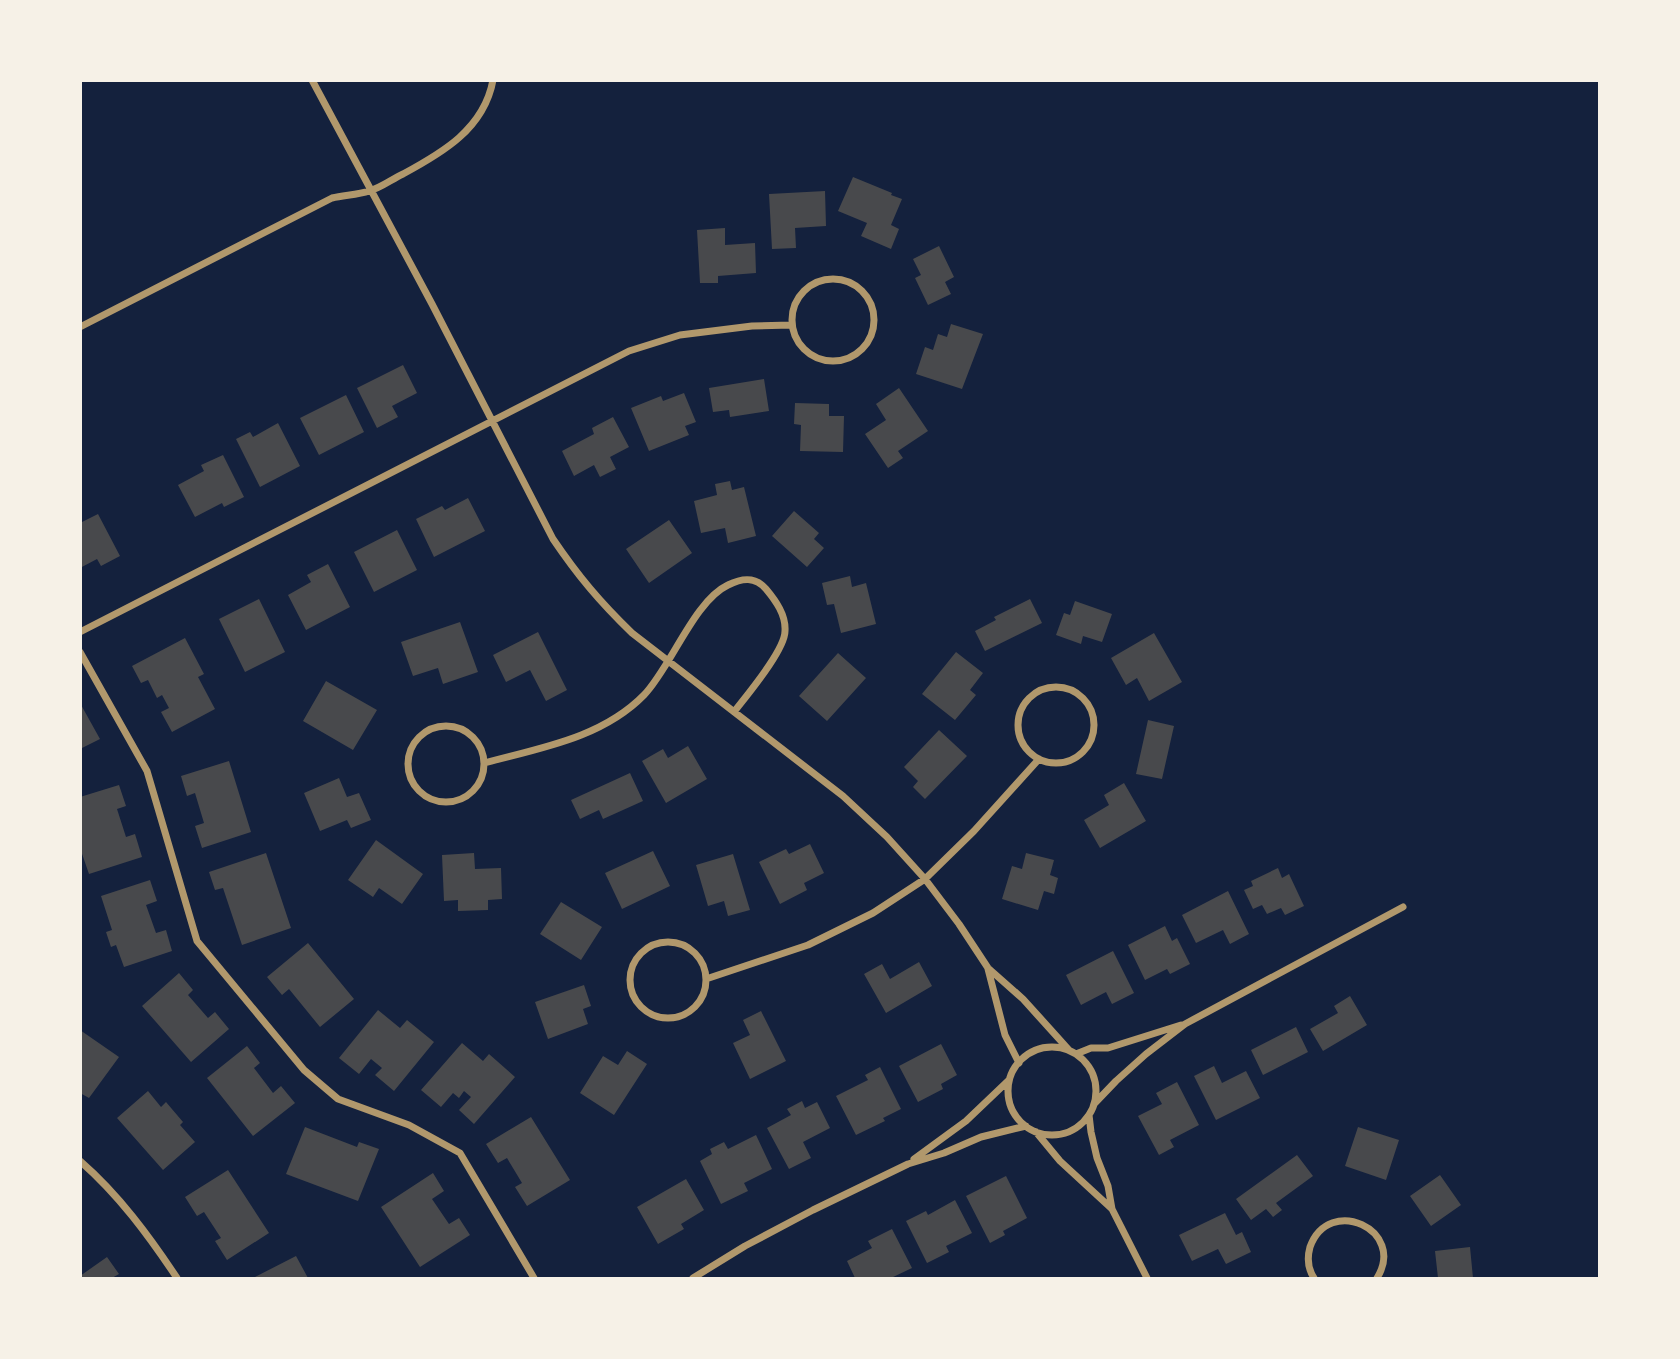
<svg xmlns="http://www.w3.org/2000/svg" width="1680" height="1359" viewBox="0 0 1680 1359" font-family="Lato,sans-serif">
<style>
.building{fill:#48494c}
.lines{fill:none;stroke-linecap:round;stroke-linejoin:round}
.minor{stroke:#b1986c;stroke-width:7}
</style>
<rect width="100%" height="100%" fill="#14213d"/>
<path class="building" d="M853 177 892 193 891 195 902 199 891 225 899 229 891 249 861 236 867 223 838 211Z
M825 191 826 226 795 228 796 248 772 249 769 194Z
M725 228V245L755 243 756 273 718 276V283H700L697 230Z
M939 246 954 277 945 282 951 294 928 305 915 278 921 275 913 259Z
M951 324 983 334 962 389 916 374 925 347 933 350 938 334 947 337Z
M403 365 417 393 392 406 398 417 377 428 357 388Z
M764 379 769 411 730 417 729 410 713 412 709 388Z
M899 388 928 431 898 451 903 458 888 468 865 434 886 420 876 404Z
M684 393 696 422 685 426 689 435 649 451 631 408 661 396 663 401Z
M346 395 364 432 319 455 300 418Z
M795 403 829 404V416H844L843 452 800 451 801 425 794 424Z
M613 417 629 447 610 457 616 469 600 477 594 465 574 476 562 451 594 434 592 428Z
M278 423 300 466 260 487 236 439 250 432 253 437Z
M223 455 244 497 224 507 222 503 195 517 178 485 204 471 201 465Z
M730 481 732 490 744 487 756 536 728 543 725 528 701 533 694 501 717 495 715 484Z
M468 498 485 531 434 557 416 519 442 506 445 510Z
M794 511 819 533 814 539 824 548 807 567 772 536Z
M98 514 120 556 101 566 97 559 80 568V523Z
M669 520 692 553 649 583 626 549Z
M397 530 417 570 374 592 354 552Z
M328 564 350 607 306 630 288 595 311 582 307 575Z
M850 576 852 587 866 583 876 624 841 633 834 604 827 605 822 583Z
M259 599 285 652 245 672 219 619Z
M1030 599 1042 623 985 651 975 631 996 620 994 617Z
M1075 601 1112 614 1102 642 1083 636 1081 644 1056 635 1064 613 1070 615Z
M460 622 478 672 443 684 438 668 413 676 401 642Z
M538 632 567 690 546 701 530 670 506 682 493 655Z
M1154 633 1182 682 1149 701 1137 678 1126 685 1111 658Z
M185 638 204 674 198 677 215 709 172 732 161 712 169 708 162 695 157 698 148 680 141 683 132 666Z
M956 652 983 673 970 690 976 695 955 720 922 694Z
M838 653 866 678 827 721 799 696Z
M326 681 377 710 353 750 303 721Z
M80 703 100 739 80 749Z
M1148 720 1174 726 1162 779 1136 774Z
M939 730 967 756 925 799 913 787 918 781 904 767Z
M688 746 707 779 666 803 642 761 663 749 668 758Z
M229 761 251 832 202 848 195 826 204 823 195 793 187 796 181 776Z
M630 773 643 801 603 819 599 810 580 819 571 800Z
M339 778 347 797 359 793 371 820 351 828 347 820 320 831 304 793Z
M1124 783 1146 821 1100 848 1084 820 1109 805 1104 795Z
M119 785 126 806 117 809 126 837 135 834 142 857 89 874 80 848V834H82L80 797Z
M376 840 423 874 402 904 379 888 373 897 348 880Z
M810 844 824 873 804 883 807 890 780 904 759 862 786 849 789 854Z
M653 851 670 886 622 909 605 873Z
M266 853 291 928 242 945 223 888 215 890 209 872Z
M474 853 475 869 501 868 502 899 488 900V910L458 911V900L444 901 442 855Z
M1026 853 1054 860 1050 875 1058 878 1054 894 1044 891 1038 910 1002 899 1012 866 1022 869Z
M733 854 750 910 728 916 724 901 708 906 696 865Z
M1278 868 1282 878 1289 874 1304 906 1285 915 1281 908 1267 914 1262 905 1253 909 1244 890 1253 886 1251 881Z
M150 880 157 901 146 905 156 933 166 930 172 951 124 967 116 945 111 947 106 932 112 930 101 896Z
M1228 891 1249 934 1230 944 1223 930 1196 943 1182 915Z
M561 902 602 927 581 960 540 934Z
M1165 926 1172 941 1177 938 1190 964 1170 974 1167 969 1145 980 1128 945Z
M308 943 354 999 320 1027 289 989 282 995 267 977Z
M1113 951 1134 993 1112 1004 1106 992 1081 1005 1066 975Z
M919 962 932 986 886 1013 864 974 882 964 890 979Z
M179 973 193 990 188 995 208 1018 215 1012 229 1029 191 1062 142 1006Z
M584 985 591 1006 583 1009 588 1024 548 1039 535 1002Z
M1350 996 1367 1025 1323 1051 1310 1029 1338 1013 1334 1006Z
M378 1010 400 1028 407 1020 434 1042 394 1091 375 1075 382 1068 371 1059 359 1074 339 1058Z
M761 1011 786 1061 750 1079 733 1043 750 1035 743 1020Z
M1296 1027 1308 1052 1263 1075 1251 1050Z
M80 1030 119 1057 89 1098 80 1093Z
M462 1043 483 1061 489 1054 515 1077 474 1124 459 1110 471 1097 464 1091 459 1098 453 1093 441 1107 421 1090Z
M941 1044 957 1075 941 1084 943 1089 918 1102 899 1066Z
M247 1046 260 1063 254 1068 273 1093 281 1086 295 1103 253 1136 207 1078Z
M627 1051 647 1064 614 1115 580 1093 603 1056 618 1065Z
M1214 1066 1222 1083 1246 1071 1260 1098 1216 1120 1194 1076Z
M880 1067 901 1109 883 1118 885 1121 856 1135 836 1096 868 1080 865 1075Z
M1177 1082 1199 1125 1170 1140 1174 1147 1159 1155 1138 1116 1162 1104 1156 1093Z
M148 1091 161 1107 166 1102 183 1122 180 1125 195 1142 163 1170 117 1118Z
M802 1101 805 1108 817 1102 830 1128 803 1142 811 1158 789 1169 767 1128 791 1115 787 1109Z
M531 1117 570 1180 527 1206 515 1187 522 1183 507 1158 498 1163 486 1144Z
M305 1127 357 1147 359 1142 379 1149 358 1201 286 1174Z
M1358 1127 1399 1140 1386 1180 1345 1166Z
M756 1135 772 1169 744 1183 748 1191 721 1204 700 1161 712 1154 710 1149 724 1142 728 1149Z
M1297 1155 1313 1176 1276 1203 1282 1210 1273 1217 1266 1209 1251 1220 1236 1199Z
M228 1170 269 1233 227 1260 215 1241 221 1238 204 1212 197 1216 185 1197Z
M433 1173 444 1191 432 1199 449 1224 459 1218 470 1235 420 1267 381 1207Z
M1440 1175 1461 1205 1431 1226 1410 1196Z
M1006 1176 1027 1218 1003 1231 1005 1235 990 1243 966 1196Z
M686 1179 704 1210 681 1224 684 1229 658 1244 637 1207Z
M955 1200 972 1233 946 1246 949 1252 927 1263 906 1221 926 1211 928 1215Z
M1225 1213 1236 1235 1242 1232 1251 1252 1226 1264 1218 1249 1192 1261 1179 1235Z
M892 1229 912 1268 891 1278H855L847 1261 872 1248 868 1241Z
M1470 1247 1473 1278H1438L1435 1251Z
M296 1256 308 1278H253Z
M107 1257 119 1274 112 1278H80V1276Z"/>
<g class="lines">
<path class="minor" d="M312 80 432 304 553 539C578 576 600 602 632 633L843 796 887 837 925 879 959 924 988 968 1023 999 1069 1050
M792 320a41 41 0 1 1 82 0a41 41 0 1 1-82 0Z
M80 327 332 198C344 195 358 195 369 191 381 188 392 179 403 174 442 153 484 129 493 80
M80 632 629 351 680 335 752 326 791 325
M80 652 147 771 197 941 304 1070 338 1099 409 1125 460 1153 534 1278
M1018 725a38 38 0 1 1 76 0a38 38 0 1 1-76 0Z
M408 764a38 38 0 1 1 76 0a38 38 0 1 1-76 0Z
M484 763C540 748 602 738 644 695 671 667 694 601 728 585 742 578 755 576 766 589 776 601 786 615 785 631 785 650 747 695 734 712
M630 980a38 38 0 1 1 76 0a38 38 0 1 1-76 0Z
M988 969 1005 1035 1019 1063
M706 979 808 945 873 913 925 879 974 831 1039 759
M1008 1091a44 44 0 1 1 88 0a44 44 0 1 1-88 0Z
M1076 1054 1091 1048H1108L1181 1025
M1094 1104 1116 1081 1146 1054 1185 1024 1403 907
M1089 1115 1091 1132 1097 1158 1108 1186 1112 1209 1147 1278
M1036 1132 1060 1161 1112 1209
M914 1159 966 1121 1009 1080
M80 1161C119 1195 149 1236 177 1278
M693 1278 745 1246 813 1210 908 1164 944 1153 981 1137 1026 1126
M1314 1278C1308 1269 1307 1258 1310 1247 1329 1194 1407 1230 1377 1278"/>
</g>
<rect width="1680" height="1359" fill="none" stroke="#f6f1e7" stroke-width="164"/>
</svg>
